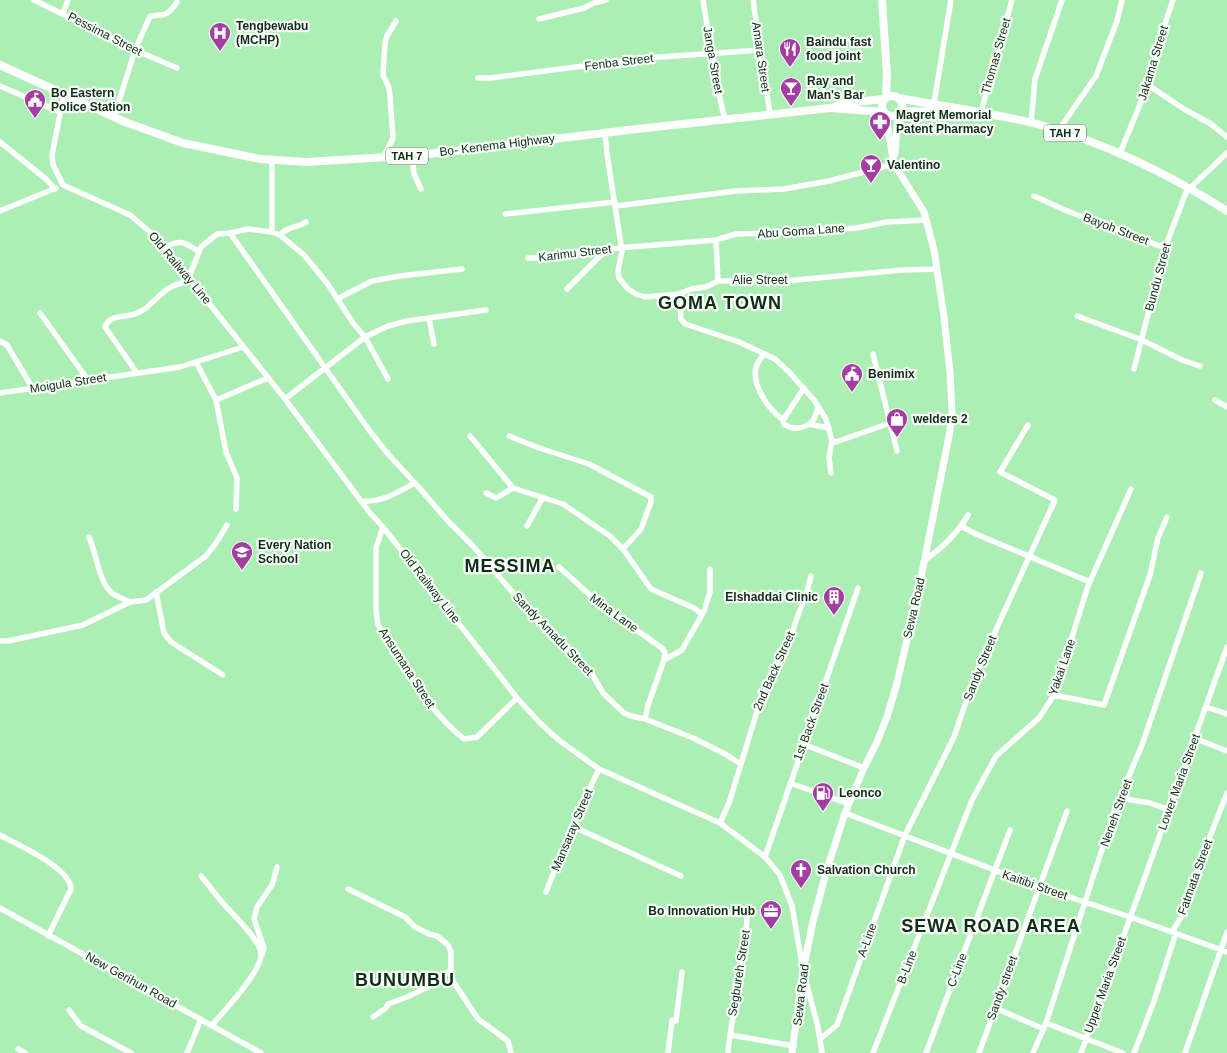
<svg xmlns="http://www.w3.org/2000/svg" width="1227" height="1053" viewBox="0 0 1227 1053" font-family="Arial,sans-serif">
<style>
.lines{fill:none;stroke-linecap:round;stroke-linejoin:round}
.minor{stroke:#fff;stroke-width:5.5}
.major{stroke:#fff;stroke-width:7}
.highway{stroke:#fff;stroke-width:8}
.labels{text-anchor:middle;dominant-baseline:central;stroke-width:4.5;stroke-linejoin:round;paint-order:stroke}
.shield{fill:#f8fef8;stroke:#566b5a;stroke-width:1}
.shield-label{font-size:11px;font-weight:bold;fill:#112c16}
.poi-label{font-size:12px;font-weight:bold;fill:#112c16;stroke:#f8fef8;text-anchor:start}
.street-label{font-size:12px;fill:#112c16;stroke:#f8fef8}
.district-label{font-size:18px;font-weight:bold;letter-spacing:1px;fill:#112c16;stroke:#f8fef8}
</style>
<rect width="100%" height="100%" fill="#abefb4"/>
<g class="lines">
<path class="minor" d="M34 0 135 50 177 68
M703 0 716 82 725 120
M753 0 770 114
M63 13 68 0
M539 19 584 8 594 3 606 0
M478 78H491L646 58 761 50
M1148 85 1184 109 1211 124 1227 137
M0 86 60 112
M64 94 52 155 53 165 63 185 130 215 158 239 285 399 370 513 383 527 517 698 541 724 560 741 599 769 720 823 765 857 780 875 792 906 803 970 818 1027 822 1053
M934 103 951 0
M981 112 1012 0
M114 117 135 50 150 16C165 15 169 15 177 2
M1031 123 1035 79 1062 0
M1058 131 1096 76 1117 21 1122 0
M605 133 607 154 622 251 618 271 619 278 628 289 636 294 645 297 679 294 691 289 706 287 718 281H786L902 270 937 269
M0 142 46 179 55 189
M1120 153 1148 85 1163 30 1173 0
M412 155 414 174 421 189
M383 158 393 138 390 96 389 88 383 75 385 43 387 36 396 21
M1190 188 1227 153
M1034 196 1067 211 1165 248
M616 206 736 191 784 189 829 181 894 164
M0 211 56 188
M505 214 615 202
M272 232V160
M230 233 369 430 388 454 415 483C396 493 382 503 361 501
M280 235C287 226 298 228 306 222
M165 247C181 239 184 242 198 251
M528 258H559L582 251 716 240
M189 277 201 247 217 234 230 233 248 229 272 232 280 235 304 255 327 283 353 323 365 337 388 379
M718 281 716 240 736 234 771 233 857 228 887 222 927 220
M567 289 600 256 610 249
M679 294 681 319 685 324 739 342 775 359 790 373 814 400 826 419 832 441 836 442 890 423
M337 299 372 281 400 276 462 269
M40 313 88 380
M1077 316 1142 340 1182 360 1200 366
M429 318 434 344
M0 341 7 345 33 389
M765 354C742 373 765 406 783 420
M873 354 897 451
M196 362 216 400 226 452 237 478 236 509
M1134 369 1165 248 1188 187
M137 373 105 327C109 316 121 317 131 315 149 312 157 293 173 286 179 283 185 283 191 279
M804 388 783 420 784 424C793 431 807 429 814 419 816 416 817 411 818 407
M0 393 180 367 243 347
M285 399 365 337 388 326 407 321 486 310
M216 400 268 378
M1215 400 1227 407
M809 424 829 428
M470 436 513 488 563 504 610 536 623 549 651 589 694 608 702 614
M509 436 539 448 589 464 651 497V502L641 529 623 549
M831 473 829 458 832 441
M415 483 448 521 472 545 526 608 557 641 592 674 603 693 624 713 631 716 645 719 693 738 725 754 741 764
M486 493 496 498 513 488
M527 526 542 499
M961 526 976 534 1090 582
M383 527 376 548V611L378 624 383 634C408 671 429 712 464 739L477 737 517 698
M89 537C96 552 99 583 112 593 117 597 124 599 130 602
M925 560C942 548 957 534 968 515
M559 567 601 605 662 648 665 653 664 660
M156 592 164 633 171 642 223 675
M0 641H8L83 625 130 602 146 600 206 556 216 543 227 525
M1054 695 1104 705 1150 575 1158 538 1167 517
M1206 707 1227 714
M645 719 648 705 664 660 682 650 704 611 710 592V569
M1194 738 1227 751
M803 744 864 768
M790 783 849 804
M1120 798 1150 803 1169 810
M845 813 1039 887 1130 917 1227 952
M720 823 729 803 762 695C779 675 787 649 795 624 800 608 808 592 811 576
M572 826 681 876
M0 835C18 845 71 868 71 889L48 936
M765 857 858 588
M201 876C208 884 215 894 222 902 232 914 260 939 261 954 262 971 223 1012 212 1025
M348 889 405 917 415 927 429 934 437 936 448 945 451 952V978L478 1019 508 1041 511 1053
M546 892 572 826 599 769
M0 908 261 1053
M1172 932 1183 914 1195 875 1227 793
M262 955 264 948 254 919 257 907 272 885 277 867
M995 1008 1044 1029
M69 1010 81 1026 131 1053
M373 1017 386 1008 388 1004 407 997 432 985 438 977 451 971
M1046 1023 1123 1053
M731 1032V1035L794 1046
M820 1039 837 1025 905 835 954 737 974 678 1055 500 1000 472 1028 425
M18 1049 25 1053
M187 1053 201 1019
M668 1053 672 1020 676 1021 682 972
M728 1053C732 1007 746 962 747 915
M873 1053 972 800 996 756 1039 718 1054 695 1088 586 1131 489
M926 1053 1010 830
M979 1053 1067 811
M1033 1053 1046 1023 1115 809 1142 745 1201 573
M1081 1053 1146 874 1227 647
M1134 1053 1153 1004 1176 933
M1185 1053 1227 932"/>
<path class="major" d="M895 154 898 114
M792 1053 803 970 813 921 828 866 845 813 864 768 877 742 887 717 897 683 919 588 950 431 952 413 950 372 944 317 934 250 924 212 894 164 885 113"/>
<path class="highway" d="M882 0 887 74 886 97
M0 65 125 122 183 143 260 159 306 162 420 155 637 129 830 108 883 112
M882 106a10 10 0 1 1 20 0a10 10 0 1 1-20 0Z
M899 98C946 107 994 113 1041 125 1107 144 1169 174 1227 211
M834 107 845 103 883 99
M901 111 964 112"/>
</g>
<defs>
<g id="hospital-pin" transform="scale(1.125)"><path d="M0 17L-7.5 6A9.5 9.5 0 1 1 7.5 6Z" fill="#a33da2" stroke="#f8fef8"/><path d="M-5-5h3v3.5h4V-5h3V5h-3V1.5h-4V5h-3Z" fill="#fff"/></g>
<g id="restaurant-pin" transform="scale(1.125)"><path d="M0 17L-7.5 6A9.5 9.5 0 1 1 7.5 6Z" fill="#a33da2" stroke="#f8fef8"/><path d="M-5-6h1v4h1v-4h1v4h1v-4h1v5L-1.5 .5V6h-2V.5L-5-1ZM5-6V6H3V1.5H1.5Q1.5-4 5-6Z" fill="#fff"/></g>
<g id="bar-pin" transform="scale(1.125)"><path d="M0 17L-7.5 6A9.5 9.5 0 1 1 7.5 6Z" fill="#a33da2" stroke="#f8fef8"/><path d="M-6-5H6L.8 .8V4.5H3.5V6h-7V4.5H-.8V.8Z" fill="#fff"/></g>
<g id="civic-pin" transform="scale(1.125)"><path d="M0 17L-7.5 6A9.5 9.5 0 1 1 7.5 6Z" fill="#a33da2" stroke="#f8fef8"/><path d="M-.6-6.5H3V-4.5H.6V-3L4-1V1h2V6H-6V1h2V-1L-.6-3ZM-1.2 2.5V6h2.4V2.5Z" fill="#fff"/></g>
<g id="pharmacy-pin" transform="scale(1.125)"><path d="M0 17L-7.5 6A9.5 9.5 0 1 1 7.5 6Z" fill="#a33da2" stroke="#f8fef8"/><path d="M-2-6h4v4h4v4h-4v4h-4v-4h-4v-4h4Z" fill="#fff"/></g>
<g id="shop-pin" transform="scale(1.125)"><path d="M0 17L-7.5 6A9.5 9.5 0 1 1 7.5 6Z" fill="#a33da2" stroke="#f8fef8"/><path d="M-5-2.5h2.3a2.7 3.5 0 0 1 5.4 0H5L5.5 6h-11ZM-1.5-2.5h3a1.5 2.3 0 0 0-3 0Z" fill="#fff"/></g>
<g id="school-pin" transform="scale(1.125)"><path d="M0 17L-7.5 6A9.5 9.5 0 1 1 7.5 6Z" fill="#a33da2" stroke="#f8fef8"/><path d="M0-5L7-2L0 1L-7-2ZM-4 1L0 2.5L4 1V4Q0 6-4 4Z" fill="#fff"/></g>
<g id="building-pin" transform="scale(1.125)"><path d="M0 17L-7.5 6A9.5 9.5 0 1 1 7.5 6Z" fill="#a33da2" stroke="#f8fef8"/><path d="M-4-6H4V6H1V3H-1V6H-4ZM-2.5-4.3h1.7v1.8h-1.7ZM.8-4.3h1.7v1.8H.8ZM-2.5-1h1.7V.8h-1.7ZM.8-1h1.7V.8H.8Z" fill="#fff"/></g>
<g id="fuel-pin" transform="scale(1.125)"><path d="M0 17L-7.5 6A9.5 9.5 0 1 1 7.5 6Z" fill="#a33da2" stroke="#f8fef8"/><path d="M-5.5-6h7V0h2V4h1.3V-2.5L3-4.5l.8-.8L6-3V5H2.5V1h-1V6h-7ZM-4.2-4.7v3.2H.2V-4.7Z" fill="#fff"/></g>
<g id="church-pin" transform="scale(1.125)"><path d="M0 17L-7.5 6A9.5 9.5 0 1 1 7.5 6Z" fill="#a33da2" stroke="#f8fef8"/><path d="M-1.2-6h2.4v3.5h3.3v2.4h-3.3V6h-2.4V-.1h-3.3v-2.4h3.3Z" fill="#fff"/></g>
<g id="office-pin" transform="scale(1.125)"><path d="M0 17L-7.5 6A9.5 9.5 0 1 1 7.5 6Z" fill="#a33da2" stroke="#f8fef8"/><path d="M-6-3h4V-5.5h4V-3h4V5H-6ZM-1-4.5V-3h2v-1.5ZM-6 0V1H6V0Z" fill="#fff"/></g>
</defs>
<g fill-rule="evenodd">
<use href="#hospital-pin" x="220" y="33"/>
<use href="#restaurant-pin" x="790" y="49"/>
<use href="#bar-pin" x="791" y="88"/>
<use href="#civic-pin" x="35" y="100"/>
<use href="#pharmacy-pin" x="880" y="122"/>
<use href="#bar-pin" x="871" y="165"/>
<use href="#civic-pin" x="852" y="374"/>
<use href="#shop-pin" x="897" y="419"/>
<use href="#school-pin" x="242" y="552"/>
<use href="#building-pin" x="834" y="597"/>
<use href="#fuel-pin" x="823" y="793"/>
<use href="#church-pin" x="801" y="870"/>
<use href="#office-pin" x="771" y="911"/>
</g>
<g class="labels">
<g class="shield">
<rect x="1044" y="124.5" width="42" height="17" rx="4"/>
<rect x="386" y="147.5" width="42" height="17" rx="4"/>
</g>
<g class="shield-label">
<text x="1065" y="133">TAH 7</text>
<text x="407" y="156">TAH 7</text>
</g>
<g class="poi-label">
<text x="236" y="26">Tengbewabu<tspan x="236" dy="14">(MCHP)</tspan></text>
<text x="806" y="42">Baindu fast<tspan x="806" dy="14">food joint</tspan></text>
<text x="807" y="81">Ray and<tspan x="807" dy="14">Man's Bar</tspan></text>
<text x="51" y="93">Bo Eastern<tspan x="51" dy="14">Police Station</tspan></text>
<text x="896" y="115">Magret Memorial<tspan x="896" dy="14">Patent Pharmacy</tspan></text>
<text x="887" y="165">Valentino</text>
<text x="868" y="374">Benimix</text>
<text x="913" y="419">welders 2</text>
<text x="258" y="545">Every Nation<tspan x="258" dy="14">School</tspan></text>
<text x="818" y="597" text-anchor="end">Elshaddai Clinic</text>
<text x="839" y="793">Leonco</text>
<text x="817" y="870">Salvation Church</text>
<text x="755" y="911" text-anchor="end">Bo Innovation Hub</text>
</g>
<g class="street-label">
<text transform="translate(105 34) rotate(27)">Pessima Street</text>
<text transform="translate(996 56) rotate(-74)">Thomas Street</text>
<text transform="translate(761 57) rotate(82)">Amara Street</text>
<text transform="translate(713 60) rotate(80)">Janga Street</text>
<text transform="translate(619 62) rotate(-7)">Fenba Street</text>
<text transform="translate(1153 63) rotate(-73)">Jakama Street</text>
<text transform="translate(497 145) rotate(-7)">Bo- Kenema Highway</text>
<text transform="translate(1116 229) rotate(21)">Bayoh Street</text>
<text transform="translate(801 231) rotate(-4)">Abu Goma Lane</text>
<text transform="translate(575 253) rotate(-7)">Karimu Street</text>
<text transform="translate(180 268) rotate(50)">Old Railway Line</text>
<text transform="translate(1158 277) rotate(-75)">Bundu Street</text>
<text x="760" y="280">Alie Street</text>
<text transform="translate(68 383) rotate(-9)">Moigula Street</text>
<text transform="translate(430 586) rotate(52)">Old Railway Line</text>
<text transform="translate(914 608) rotate(-77)">Sewa Road</text>
<text transform="translate(614 613) rotate(36)">Mina Lane</text>
<text transform="translate(553 634) rotate(46)">Sandy Amadu Street</text>
<text transform="translate(1062 667) rotate(-71)">Yakai Lane</text>
<text transform="translate(407 668) rotate(57)">Ansumana Street</text>
<text transform="translate(980 668) rotate(-68)">Sandy Street</text>
<text transform="translate(774 671) rotate(-66)">2nd Back Street</text>
<text transform="translate(811 722) rotate(-70)">1st Back Street</text>
<text transform="translate(1179 782) rotate(-70)">Lower Maria Street</text>
<text transform="translate(1116 813) rotate(-70)">Neneh Street</text>
<text transform="translate(572 830) rotate(-67)">Mansaray Street</text>
<text transform="translate(1195 877) rotate(-70)">Fatmata Street</text>
<text transform="translate(1035 885) rotate(19)">Kaitibi Street</text>
<text transform="translate(867 940) rotate(-70)">A-Line</text>
<text transform="translate(907 967) rotate(-69)">B-Line</text>
<text transform="translate(957 970) rotate(-69)">C-Line</text>
<text transform="translate(739 973) rotate(-81)">Segbureh Street</text>
<text transform="translate(131 980) rotate(29)">New Gerihun Road</text>
<text transform="translate(1105 985) rotate(-70)">Upper Maria Street</text>
<text transform="translate(1002 988) rotate(-70)">Sandy street</text>
<text transform="translate(801 995) rotate(-83)">Sewa Road</text>
</g>
<g class="district-label">
<text x="720" y="303">GOMA TOWN</text>
<text x="510" y="566">MESSIMA</text>
<text x="991" y="926">SEWA ROAD AREA</text>
<text x="405" y="980">BUNUMBU</text>
</g>
</g>
</svg>
